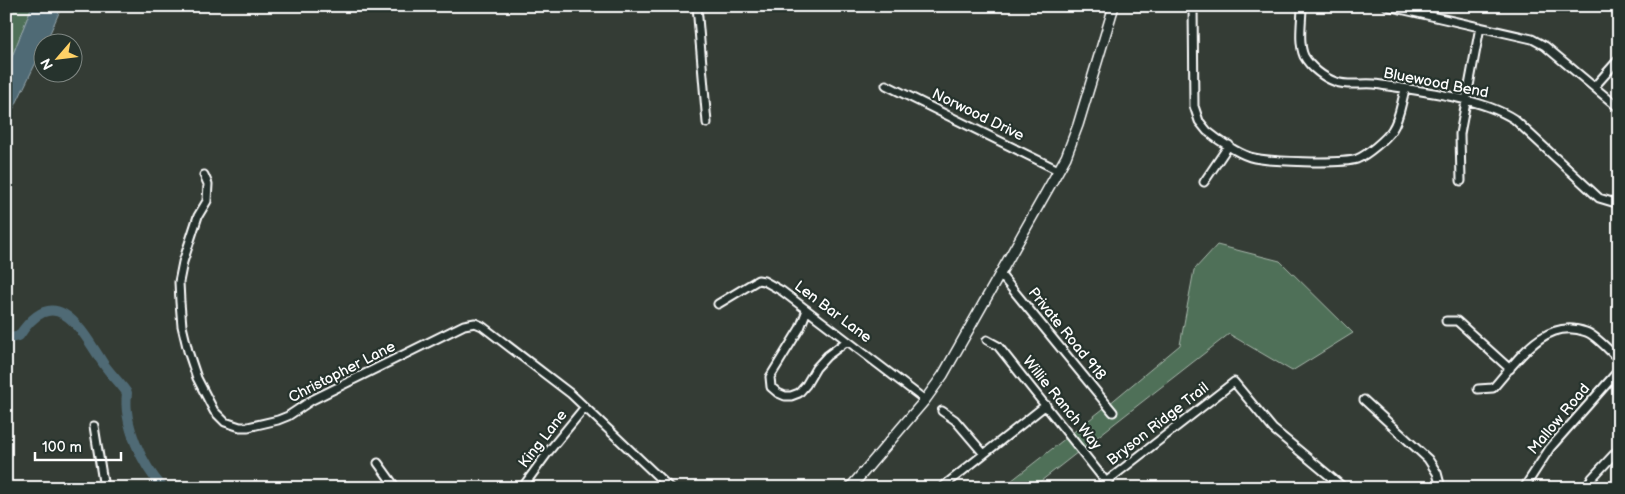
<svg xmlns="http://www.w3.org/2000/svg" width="1625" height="494" viewBox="0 0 1625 494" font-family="'Balsamiq Sans',sans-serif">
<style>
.green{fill:#507059;stroke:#a8b8ac}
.water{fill:#506a75;stroke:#96a6ac}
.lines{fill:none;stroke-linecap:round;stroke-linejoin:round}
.river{stroke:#506a75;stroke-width:10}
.street-casing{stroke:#fff;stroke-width:11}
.secondary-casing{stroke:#fff;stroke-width:12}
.street{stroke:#26332d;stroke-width:7}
.secondary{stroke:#26332d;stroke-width:9}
.labels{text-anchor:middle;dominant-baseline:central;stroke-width:4.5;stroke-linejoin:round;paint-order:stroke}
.street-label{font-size:15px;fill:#fff;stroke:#26332d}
</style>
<rect width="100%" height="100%" fill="#343c35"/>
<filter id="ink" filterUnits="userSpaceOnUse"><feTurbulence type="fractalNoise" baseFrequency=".02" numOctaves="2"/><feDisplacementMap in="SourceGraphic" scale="10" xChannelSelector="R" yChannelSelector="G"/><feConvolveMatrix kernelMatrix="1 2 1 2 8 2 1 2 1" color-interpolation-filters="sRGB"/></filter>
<g filter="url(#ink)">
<path class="green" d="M6 6H32L6 72Z
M1217 245 1280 261 1353 333 1292 371 1229 334 1032 488H1002L1103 409 1180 345 1194 270Z"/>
<path class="water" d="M32 6H62L46 42H42V50L15 106 6 121V72Z"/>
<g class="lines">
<path class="river" d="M6 339 19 336C56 280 81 329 103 363 110 374 120 382 127 393 123 424 142 465 163 488"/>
<g class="street-casing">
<path id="street" d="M697 6 707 123
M1193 6 1194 106 1199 121 1207 131C1218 140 1237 153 1250 157 1266 162 1342 164 1357 159 1367 155 1386 139 1392 130 1400 118 1401 103 1405 90
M1302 6C1302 21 1298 42 1304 56 1310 67 1324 78 1336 82 1347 86 1362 83 1374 84 1415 90 1480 97 1514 119L1599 198 1619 204
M1387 6 1532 39 1545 46 1619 108
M886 85 1058 170
M1595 86 1619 59
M204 175 208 184 207 201 198 216 183 262 179 282 180 302 182 326 188 351 197 378 214 411 225 422 240 427H248L278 420 288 416 312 400 464 325 475 323 482 326 571 394 670 488
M1461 181 1460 134 1480 27
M1204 182 1229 145
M1000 274 1113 412
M718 304 758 280 764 281 782 291 925 400
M807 310 800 328 770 377 771 387 778 393 785 396H791L799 393 806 385 816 368 827 356 847 341
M1446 321H1457L1510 369
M987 340 998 346 1111 488
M1478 389 1493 388C1517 361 1545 316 1586 332 1596 335 1610 352 1619 359
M1364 400 1428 459 1437 473 1441 488
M942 411 955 420 984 454
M94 426 104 488
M378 463 396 488
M522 488 549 451 585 407
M941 488 1046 405
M1098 488 1234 382 1273 429 1344 488
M1524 488 1550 448 1619 370
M1586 488 1592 478 1619 449"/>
</g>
<g class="secondary-casing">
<path id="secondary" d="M1612 6 1619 12
M850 488 925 400 943 375 1066 157 1078 125 1114 6"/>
</g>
<use href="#street" class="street"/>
<use href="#secondary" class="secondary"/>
</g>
</g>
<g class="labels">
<g class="street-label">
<text transform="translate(1436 83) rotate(11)">Bluewood Bend</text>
<text transform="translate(978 115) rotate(26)">Norwood Drive</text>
<text transform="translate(833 312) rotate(37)">Len Bar Lane</text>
<text transform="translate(1067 334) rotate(51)">Private Road 918</text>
<text transform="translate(342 372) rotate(-27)">Christopher Lane</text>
<text transform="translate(1062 403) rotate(51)">Willie Ranch Way</text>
<text transform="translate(1559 419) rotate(-50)">Mallow Road</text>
<text transform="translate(1158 424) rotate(-38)">Bryson Ridge Trail</text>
<text transform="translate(543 439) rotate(-52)">King Lane</text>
</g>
</g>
<rect width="1625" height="494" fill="none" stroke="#26332d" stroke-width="25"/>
<rect x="12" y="12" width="1600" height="469" fill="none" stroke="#fff" stroke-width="2" filter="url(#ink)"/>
<g transform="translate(58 58) rotate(242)"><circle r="24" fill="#26332d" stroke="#7d8581"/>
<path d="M0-4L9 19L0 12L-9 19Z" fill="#ffd166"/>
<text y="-8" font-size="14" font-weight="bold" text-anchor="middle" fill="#ffffff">N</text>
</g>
<path d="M35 452v8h86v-8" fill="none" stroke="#ffffff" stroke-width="2.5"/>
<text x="42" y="452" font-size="15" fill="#ffffff" stroke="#26332d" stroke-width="4" paint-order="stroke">100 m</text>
</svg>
